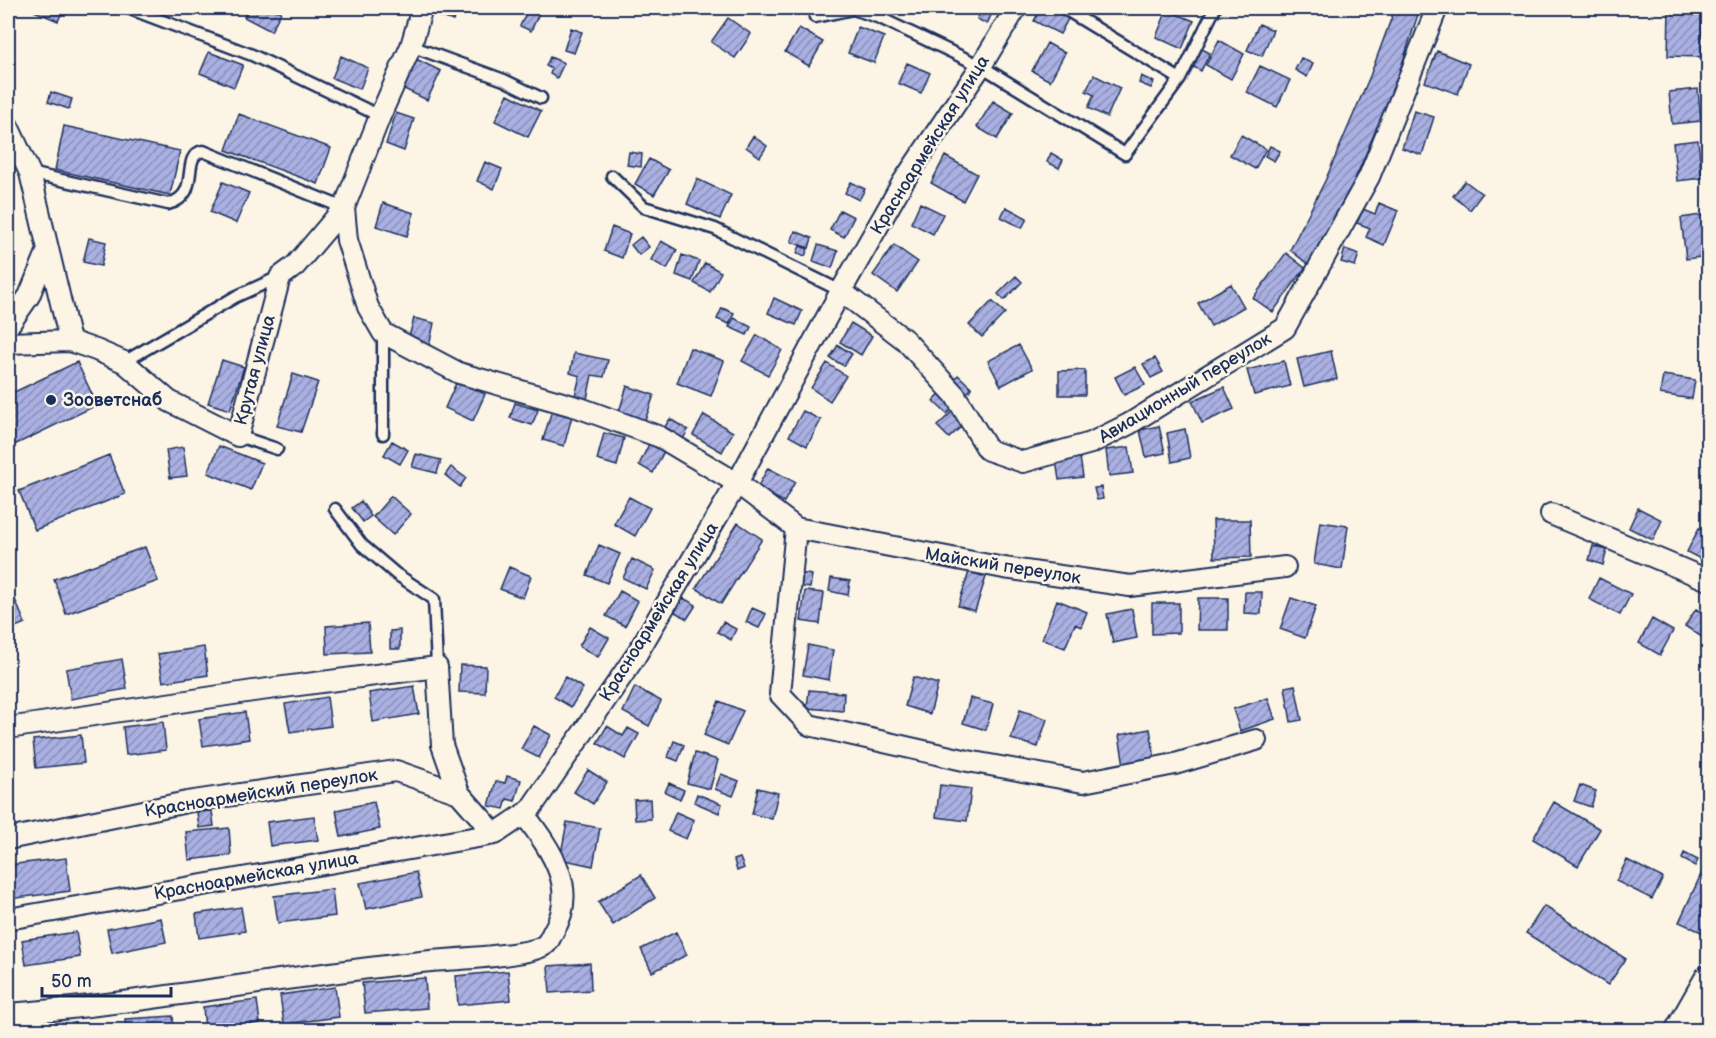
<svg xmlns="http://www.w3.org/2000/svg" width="1716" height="1038" viewBox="0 0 1716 1038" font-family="'Balsamiq Sans',sans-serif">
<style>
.building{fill:url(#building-hatch);stroke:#1b2f5e;stroke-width:1.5}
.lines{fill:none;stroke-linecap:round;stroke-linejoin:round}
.service-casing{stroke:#1b2f5e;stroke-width:15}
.minor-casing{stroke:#1b2f5e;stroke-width:24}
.tertiary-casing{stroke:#1b2f5e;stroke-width:30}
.service{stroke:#fcf5e5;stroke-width:10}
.minor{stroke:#fcf5e5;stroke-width:20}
.tertiary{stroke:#fcf5e5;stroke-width:26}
.poi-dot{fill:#1b2f5e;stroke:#fcf5e5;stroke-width:2}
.labels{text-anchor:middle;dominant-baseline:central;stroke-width:5;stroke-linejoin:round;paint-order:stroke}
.street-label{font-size:18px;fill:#1b2f5e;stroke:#fcf5e5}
.poi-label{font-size:18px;font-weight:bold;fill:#1b2f5e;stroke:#fcf5e5;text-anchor:start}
</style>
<defs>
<pattern id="building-hatch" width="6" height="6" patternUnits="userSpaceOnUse" patternTransform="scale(1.5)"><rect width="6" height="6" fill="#aab0e1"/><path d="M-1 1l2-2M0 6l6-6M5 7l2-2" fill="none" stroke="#8a90ba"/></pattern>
</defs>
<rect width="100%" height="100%" fill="#fcf5e5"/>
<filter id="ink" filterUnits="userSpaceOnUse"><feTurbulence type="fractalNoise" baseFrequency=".0167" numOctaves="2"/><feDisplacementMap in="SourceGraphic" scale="12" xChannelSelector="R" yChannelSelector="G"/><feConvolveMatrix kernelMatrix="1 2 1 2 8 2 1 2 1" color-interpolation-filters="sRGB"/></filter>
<g filter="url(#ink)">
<path class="building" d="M27 8H64L58 21Z
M250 8H271L281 12 271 31 244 17Z
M436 8H458L453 21 434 14Z
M529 8 540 11 531 31 520 26Z
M663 8H681L676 16Z
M983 8 994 9 987 24 977 19Z
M1041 8H1050L1069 17 1060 34 1034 21Z
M1394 8H1420L1396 83 1350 191 1312 267 1290 250 1325 181 1370 76 1394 11Z
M1669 8 1703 9 1701 57 1668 56Z
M1167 10 1194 21 1182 49 1156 37Z
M728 18 751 34 735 58 711 42Z
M1259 24 1273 30 1262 56 1247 50Z
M858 27 884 37 874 63 848 53Z
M571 28 582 32 574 53 564 50Z
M799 28 823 42 809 66 785 52Z
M1219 40 1244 54 1231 79 1206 65Z
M1047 43 1065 53 1050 81 1032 71Z
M1200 48 1210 53 1201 71 1192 66Z
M1437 51 1469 64 1458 94 1425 82Z
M209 52 243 65 234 87 200 73Z
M341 56 368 68 360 89 332 78Z
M550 57 564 63 557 78 550 74 552 69 546 66Z
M1301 58 1313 64 1307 77 1295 70Z
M416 59 441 71 427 100 402 88Z
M907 63 930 73 921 93 898 83Z
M1260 66 1290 80 1277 107 1247 92Z
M1094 75 1120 88 1107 117 1088 108 1094 95 1086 91Z
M1141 76 1154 82 1151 88 1139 83Z
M1698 89 1701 121 1672 124 1669 92Z
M51 92 72 99 69 109 48 102Z
M508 94 541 111 528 137 495 121Z
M993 101 1013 113 997 139 977 127Z
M1414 111 1434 117 1422 155 1402 148Z
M396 113 414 119 404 151 386 144Z
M239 114 331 148 318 184 226 150Z
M64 126 180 151 170 195 55 170Z
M1241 135 1266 149 1255 169 1230 155Z
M753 136 767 146 760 157 746 147Z
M1698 140 1702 178 1677 181 1673 143Z
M1270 146 1280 151 1274 161 1265 156Z
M629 152 642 154 641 167 627 165Z
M1051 153 1063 160 1059 168 1047 162Z
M945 156 977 174 963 201 931 183Z
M649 159 669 170 654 195 635 184Z
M485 162 502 169 494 189 477 181Z
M697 179 731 195 720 219 687 204Z
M1465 181 1482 194 1470 210 1453 196Z
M223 182 249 193 236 223 210 212Z
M851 182 865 189 859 200 845 193Z
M383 203 414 213 407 236 376 226Z
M920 203 943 214 933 234 911 223Z
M1379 203 1398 211 1384 245 1366 237 1370 228 1357 223 1363 209 1375 214Z
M1006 207 1027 218 1022 228 1001 217Z
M840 210 854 217 844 237 830 230Z
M1708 214V256L1686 259 1681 218Z
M612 227 630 234 622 258 604 251Z
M795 231 812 238 809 248 791 242Z
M641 237 649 247 639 255 631 245Z
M89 238 106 242 101 266 83 262Z
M661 241 677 250 667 269 651 260Z
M818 245 838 251 832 268 813 261Z
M894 245 918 262 897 292 873 275Z
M800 246 808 249 805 256 797 253Z
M1345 249 1359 254 1355 266 1341 262Z
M1286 253 1305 268 1273 312 1253 298Z
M682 255 699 261 692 281 676 275Z
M705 263 721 272 710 292 694 283Z
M1016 276 1022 282 1004 300 998 294Z
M1231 284 1244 307 1211 326 1198 303Z
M774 298 802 311 796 325 768 313Z
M992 301 1005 313 982 337 969 325Z
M722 308 734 313 729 324 717 319Z
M414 318 434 323 429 346 408 341Z
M734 318 751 327 747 335 729 327Z
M851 323 872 336 861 355 840 342Z
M757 335 782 350 768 375 742 361Z
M838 345 852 354 844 366 830 358Z
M1019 345 1032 369 1001 386 988 361Z
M690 348 724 361 711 396 677 383Z
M1331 351 1337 379 1304 387 1297 359Z
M574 353 608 360 604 377 592 375 587 399 575 396 580 376 570 373Z
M1155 358 1163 372 1151 378 1143 364Z
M222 360 244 367 230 410 208 403Z
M1284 361 1290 386 1254 395 1247 370Z
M77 362 97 405 8 448V395Z
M827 363 846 376 830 401 811 388Z
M1135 367 1145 385 1124 395 1115 377Z
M1085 370V395H1059V371Z
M293 374 318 382 301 432 277 426Z
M958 375 972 388 947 414 933 401Z
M1663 375 1695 380 1692 399 1660 394Z
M457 381 485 394 473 421 445 408Z
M627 386 654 395 644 423 618 415Z
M1224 387 1234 409 1202 423 1192 401Z
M515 403 538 410 532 425 510 418Z
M552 410 572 416 564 446 543 440Z
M803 411 821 420 807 446 789 436Z
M952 412 963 425 949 438 937 426Z
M704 415 733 432 722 452 693 435Z
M670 419 688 430 683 439 664 428Z
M1159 426 1165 453 1146 457 1140 430Z
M1185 429 1190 458 1172 462 1167 433Z
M604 433 624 438 617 466 597 460Z
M392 441 408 450 400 464 384 455Z
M649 444 664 451 653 473 639 465Z
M219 446 262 463 251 490 208 473Z
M183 447 187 476 170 478 166 450Z
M1129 447 1133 473 1109 476 1106 450Z
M416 454 441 460 437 473 412 467Z
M109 455 125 494 35 530 19 491Z
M1080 457 1083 477 1059 480 1056 460Z
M451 467 466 478 460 487 445 475Z
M768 468 795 482 784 502 757 488Z
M1101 487 1103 499 1097 500 1094 488Z
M391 496 411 514 393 535 373 517Z
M629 497 650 508 635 536 614 524Z
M361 501 371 516 363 522 352 508Z
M1638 508 1662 520 1653 540 1629 528Z
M1213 520H1250L1251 557 1214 558Z
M1320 522 1348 526 1342 569 1314 564Z
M738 523 762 539 721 604 696 588Z
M1699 528 1708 532V563L1687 552Z
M599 545 620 554 607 583 587 575Z
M1593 546 1607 550 1603 565 1589 560Z
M145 547 158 581 66 614 54 579Z
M632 559 655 570 646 589 623 578Z
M509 567 531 576 523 598 500 589Z
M969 572 986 577 975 611 958 606Z
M799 573 812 575 810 588 796 586Z
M831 578 850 581 848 595 829 591Z
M1599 578 1631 594 1620 615 1589 599Z
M8 583 25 623 8 630Z
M620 591 638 601 625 626 606 616Z
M805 591 824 593 820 624 801 621Z
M1245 592H1262L1261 614 1244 613Z
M683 598 696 605 687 619 675 612Z
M1198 598H1228V630H1197Z
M1291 598 1316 606 1305 638 1280 629Z
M1057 600 1087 612 1081 627 1075 624 1065 648 1042 639Z
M1152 603H1179V633L1152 634Z
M752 608 766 614 759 628 746 622Z
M1132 609 1137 638 1113 643 1107 614Z
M1696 609 1708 616V641L1685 626Z
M1652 619 1673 631 1660 655 1639 643Z
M723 622 736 629 731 640 717 632Z
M368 623 370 652 327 654 326 626Z
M590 627 609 638 598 657 579 646Z
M400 630V649H390V631Z
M808 645 833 650 829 680 803 675Z
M204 647 208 675 163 682 158 654Z
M122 659 127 689 71 699 66 669Z
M460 665 486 666 485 693 459 692Z
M565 677 583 688 571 707 554 697Z
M913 677 938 684 930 714 905 706Z
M1295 685 1302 720 1291 722 1285 687Z
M414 686 419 714 373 722 369 693Z
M635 687 661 701 649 726 623 712Z
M809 690 844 693 843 711 807 708Z
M327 697 331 726 290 732 285 704Z
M970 698 993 704 986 730 963 723Z
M1268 698 1275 719 1240 731 1233 709Z
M719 701 743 711 728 745 704 735Z
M1020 710 1047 719 1038 747 1011 739Z
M245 712 249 739 203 746 199 719Z
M163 722 166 750 126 755 123 727Z
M534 726 551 735 539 758 521 749Z
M607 726 623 736 628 728 639 734 625 759 597 743Z
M1150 729 1155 759 1124 765 1119 735Z
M81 735 84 763 36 768 33 740Z
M674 741 684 745 678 761 668 757Z
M695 753 718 760 710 789 687 783Z
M588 770 607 782 593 804 574 792Z
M721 774 739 781 733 796 715 789Z
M507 776 521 780 515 801 507 799 504 809 489 806 496 781 505 783Z
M669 783 684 790 680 799 665 792Z
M940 785 971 789 967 821 936 817Z
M1580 785 1596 791 1591 807 1574 801Z
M758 788 778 793 772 819 752 814Z
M697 794 722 804 719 813 694 802Z
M650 799 651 819 635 820 634 800Z
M374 802 380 829 341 837 336 810Z
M1554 802 1600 829 1578 866 1533 839Z
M212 811 214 826 199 828 197 812Z
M676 812 694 820 686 839 668 831Z
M314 816 318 840 270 846 267 822Z
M567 822 600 828 593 866 560 859Z
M229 828 231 855 189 860 186 832Z
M1684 853 1698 860 1695 866 1682 859Z
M66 858 70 891 9 899 8 865Z
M740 858 744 868 737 871 734 860Z
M1627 860 1663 878 1652 899 1616 881Z
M1703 870 1708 873V935L1679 922Z
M416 872 422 897 366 909 360 883Z
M641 875 655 898 613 925 598 902Z
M332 889 335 916 278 923 274 896Z
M1544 906 1626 959 1608 985 1526 933Z
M241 907 245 931 199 938 196 914Z
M161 918 166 942 112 953 107 929Z
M76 932 80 957 26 965 22 940Z
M676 932 687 955 652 972 641 949Z
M590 963 591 990 550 993 548 966Z
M508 971 511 1000 458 1005 456 976Z
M425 978 427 1008 365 1013 362 983Z
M335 987 339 1017 284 1024 280 995Z
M257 1000 260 1023 205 1030 203 1007Z
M173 1016 174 1030H126L125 1019Z
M74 1024 75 1030H27Z"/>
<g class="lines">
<g class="service-casing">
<path id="service" d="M128 8 252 55 380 116
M1063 8 1180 79
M815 17 853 9 880 18 981 66 1125 154 1180 79 1215 8
M411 46 504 80 541 98
M30 173 168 204C203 195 179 156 203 151L344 208
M612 176 644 207 715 229 841 291
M383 333V434
M124 362 235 297 279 277
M238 436 277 449
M335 509 362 545 396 574 434 599 437 667"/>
</g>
<g class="minor-casing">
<path id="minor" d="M422 8 411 46 380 116 344 208 347 240 368 307 383 333 459 373 580 408 660 437 737 483 796 528 1004 568 1130 586 1285 567
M8 126 30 173 70 341
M841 291 905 340 955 395 988 450 1023 462 1091 443 1129 424 1285 328 1369 177 1437 8
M8 326 29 296 48 250
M8 343 70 341 96 350 124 362 169 401 238 436 280 277 295 266 344 208
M1551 514 1708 580
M796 528 780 694 809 725 968 761 1083 782 1175 764 1256 740
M8 728 253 691 437 667 442 745 459 793
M8 839 187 802 396 771 459 793 495 834
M8 919 495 834 529 811 635 657 737 483 841 291 903 182 981 66 1016 8
M8 1014C149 1003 289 975 431 961 452 959 534 956 546 944 549 941 551 936 553 932 580 888 550 849 524 814"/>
</g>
<g class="tertiary-casing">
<path id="tertiary" d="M1679 1030 1708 979"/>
</g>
<use href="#service" class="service"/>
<use href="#minor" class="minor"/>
<use href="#tertiary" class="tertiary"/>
</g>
</g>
<circle class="poi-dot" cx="51" cy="400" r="6"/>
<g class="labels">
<g class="street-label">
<text transform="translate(930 145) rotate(-58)">Красноармейская улица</text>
<text transform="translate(255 370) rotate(-75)">Крутая улица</text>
<text transform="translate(1185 388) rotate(-31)">Авиационный переулок</text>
<text transform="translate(1003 566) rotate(9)">Майский переулок</text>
<text transform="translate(659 612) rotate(-58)">Красноармейская улица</text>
<text transform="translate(261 793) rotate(-9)">Красноармейский переулок</text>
<text transform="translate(256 876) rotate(-10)">Красноармейская улица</text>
</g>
<g class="poi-label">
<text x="63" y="400">Зооветснаб</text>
</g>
</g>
<rect width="1716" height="1038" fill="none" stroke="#fcf5e5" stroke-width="30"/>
<rect x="15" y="15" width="1686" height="1008" fill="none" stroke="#1b2f5e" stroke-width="2" filter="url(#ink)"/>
<path d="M42 987v9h129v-9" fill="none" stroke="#1b2f5e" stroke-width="3"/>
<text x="51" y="987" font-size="18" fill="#1b2f5e" stroke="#fcf5e5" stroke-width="4.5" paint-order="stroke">50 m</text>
</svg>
